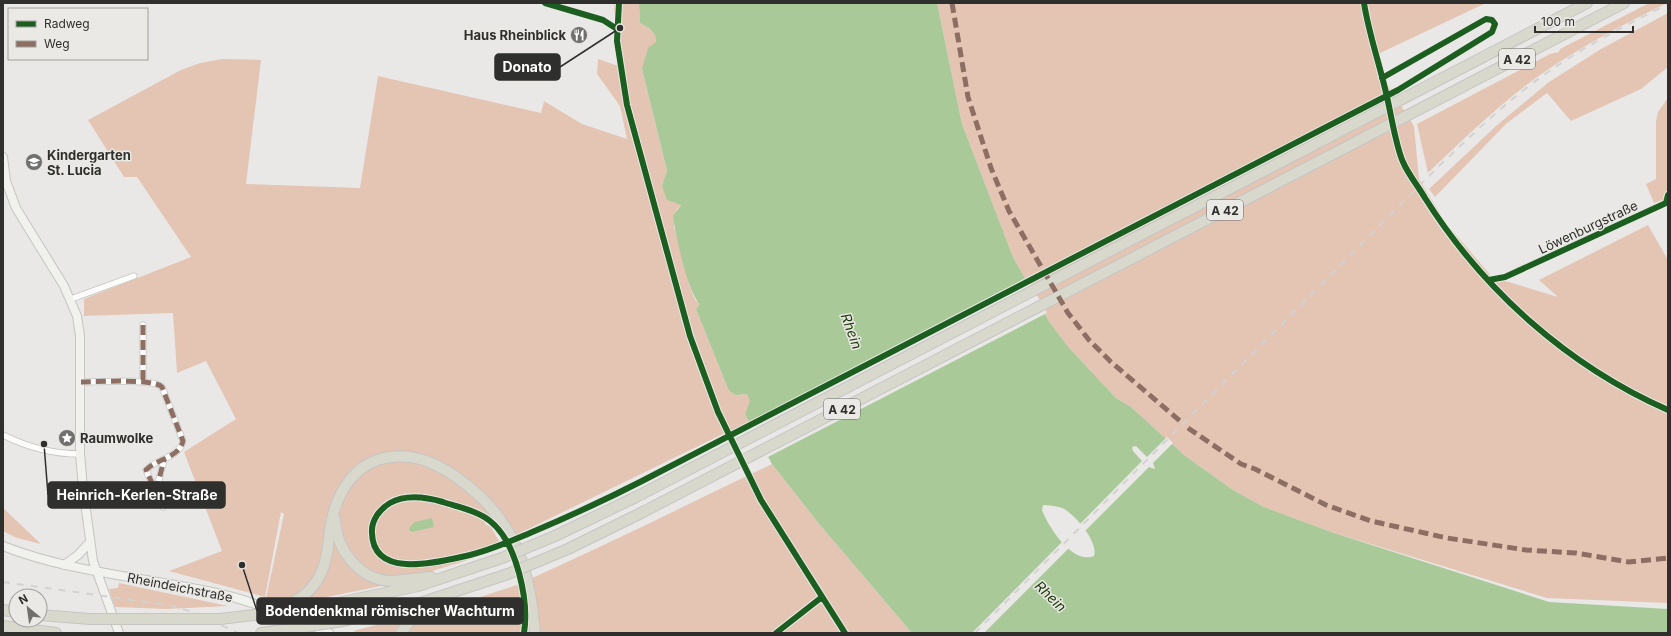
<svg xmlns="http://www.w3.org/2000/svg" width="1671" height="636" viewBox="0 0 1671 636" font-family="Inter,sans-serif">
<style>
.green{fill:#e4c5b4}
.water{fill:#a9c998;fill-rule:evenodd}
.pier{fill:#e9e8e6}
.lines{fill:none;stroke-linecap:round;stroke-linejoin:round}
.street-casing{stroke:#c4c4c2;stroke-width:7}
.secondary-casing{stroke:#c4c4c2;stroke-width:10}
.highway-casing{stroke:#c5c5c4;stroke-width:12}
.street{stroke:#fcfcfb;stroke-width:5.5}
.secondary{stroke:#f1f1ee;stroke-width:8}
.highway{stroke:#d8d9cc;stroke-width:10}
.rail{stroke:#d2d2d2;stroke-width:2;stroke-dasharray:7 7;stroke-linecap:butt}
.highway-bridge-casing{stroke:#c5c5c4;stroke-width:12;stroke-linecap:butt}
.highway-bridge{stroke:#d8d9cc;stroke-width:10}
.quiet{stroke:#8d6e63;stroke-width:5;stroke-dasharray:10 5;stroke-linecap:butt}
.cycleway-casing{stroke:#eae9e5;stroke-width:8}
.cycleway{stroke:#1b5e20;stroke-width:6}
.labels{text-anchor:middle;dominant-baseline:central;stroke-width:3;stroke-linejoin:round;paint-order:stroke}
.shield{fill:#eae9e5;stroke:#676764;stroke-width:1}
.shield-label{font-size:12px;font-weight:bold;fill:#2f2f2d}
.poi-label{font-size:13px;font-weight:bold;fill:#2f2f2d;stroke:#eae9e5;text-anchor:start}
.street-label{font-size:13px;fill:#2f2f2d;stroke:#eae9e5}
.water-label{font-size:14px;font-style:italic;fill:#203e0d;stroke:#eae9e5}
.leader{fill:none;stroke:#2f2f2d;stroke-width:1.5}
.callout-dot{fill:#2f2f2d;stroke:#eae9e5;stroke-width:1.5}
.callout{fill:#2f2f2d;stroke:#2f2f2d;stroke-width:1.5}
.callout-label{font-size:14px;text-anchor:middle;font-weight:bold;fill:#fff}
</style>
<rect width="100%" height="100%" fill="#e9e8e6"/>
<path class="green" d="M614 3H639L640 23 649 28 655 35 656 42 642 69 667 172 662 186 681 205 677 209 674 227 690 287 695 300 701 304 696 309 729 391 736 395 747 394 751 401 745 414 750 423 731 431 726 421 720 424 725 433 516 535 498 509 490 514 485 524 491 527 500 543 465 561 386 585 303 602 291 599 265 603 284 514 281 512 265 597 169 571 222 551 184 452 236 419 206 361 177 373 173 313 84 316V299L191 257 137 177H124L88 120 181 70 200 63 222 59 261 60 246 184 360 188 378 76 541 113 544 101 582 124 627 139 620 106 597 74 598 59 615 65H622L619 42 621 15 614 14Z
M937 3H1486L1378 54 1386 82 1414 126 1419 179 1446 223 1492 277 1558 297 1539 280 1648 225 1668 260V603L1547 598 1331 532 1264 507 1233 490 1184 455 1131 407 1116 398 1070 349 1050 323 1013 257 962 124Z
M1649 3H1667C1624 24 1582 46 1543 73 1501 102 1465 138 1428 173L1417 124 1550 54 1559 52 1560 49Z
M1668 13V67L1641 89 1571 121 1547 93 1507 123 1435 197 1429 189 1496 126 1549 82 1601 49Z
M1668 98V198L1654 203 1646 184 1656 179V121L1658 112Z
M772 464 820 525 912 633H538L536 601 532 578C613 542 692 502 772 464Z
M3 508 41 544 17 538 3 531Z
M119 583 228 606 167 609 115 607 109 589 118 588Z
M520 584 524 602 521 633H359L353 631 468 601Z"/>
<path class="water" d="M639 3H937L962 124 1013 257 1050 323 1070 349 1116 398 1131 407 1184 455 1233 490 1264 507 1331 532 1549 602 1668 609V633H912L820 525 772 464 745 414 750 401 747 394 736 395 729 391 696 309 700 304C688 294 675 233 673 216L681 205 667 200 662 186 667 171 642 69 648 48 656 42 655 35 649 28 640 23ZM1043 505C1048 505 1057 506 1062 508 1074 513 1099 542 1094 556 1072 565 1048 526 1042 510Z
M432 518 434 527 412 532 409 530 410 527 415 522Z"/>
<path class="pier" d="M1028 279 1047 313 766 458 748 424Z
M1167 437 1173 443 1153 463 1155 469 1149 467 1084 532 1078 526 1142 461 1133 451 1132 447 1136 446 1147 457Z
M1063 541 1070 547 984 633H972Z"/>
<g class="lines">
<g class="street-casing">
<path id="street" d="M545 3 603 20 617 29
M1517 271 1668 202
M71 299 134 276
M143 325V382
M81 382C96 382 153 378 162 387L183 441C179 458 156 459 146 470L163 507
M3 435C27 447 53 454 80 454
M156 491 164 460"/>
</g>
<g class="secondary-casing">
<path id="secondary" d="M3 157 6 181 16 208 64 286 77 316 80 336V454L83 488 93 561 119 633
M3 546C71 573 146 577 217 593 256 602 292 618 329 633
M64 565 78 555 90 542"/>
</g>
<g class="highway-casing">
<path id="highway" d="M636 497 1587 3
M643 512 1624 3
M335 519C336 549 359 580 391 581 404 581 418 578 431 577
M299 599C307 593 314 587 319 577 328 561 328 542 331 524 337 492 355 461 391 457 419 453 447 469 468 486 518 526 530 573 535 633
M314 608 418 586 502 558
M3 610 16 612
M40 615 90 619
M343 621 420 603 508 574
M3 626 56 633
M261 633 289 629
M401 633 410 621 438 601"/>
</g>
<use href="#street" class="street"/>
<use href="#secondary" class="secondary"/>
<use href="#highway" class="highway"/>
<path class="rail" d="M3 582 169 605 196 613 238 633
M975 633 1440 165C1469 138 1497 110 1529 86 1571 53 1620 28 1668 4"/>
<g class="highway-bridge-casing">
<path id="highway-bridge" d="M502 558 555 536 636 497
M508 574 568 549 643 512
M276 611 299 599
M90 619H220L314 608
M289 629 343 621"/>
</g>
<use href="#highway-bridge" class="highway-bridge"/>
<path class="quiet" d="M952 3 968 97 991 168 1009 211 1068 313 1089 340 1111 362 1180 421
M143 325V382
M81 382C96 382 153 378 162 387L183 441C179 458 156 459 146 470L163 507
M1188 428 1241 464 1255 469 1326 505 1371 521 1447 538 1526 550 1576 553 1629 562 1668 558
M156 491 164 460"/>
<g class="cycleway-casing">
<path id="cycleway" d="M545 3 603 20 617 29
M619 3 617 41 627 105 690 336 718 412 761 500 845 633
M1364 3C1369 35 1380 65 1387 97 1391 114 1396 147 1403 162 1408 174 1418 186 1425 198 1483 290 1568 366 1668 410
M1489 280 1505 277 1666 203 1668 195
M524 633C529 601 517 542 490 521 478 511 458 507 443 502 426 497 406 494 390 503 380 509 371 520 372 533 373 581 442 561 470 555 491 550 511 541 530 533 568 517 605 500 642 481L1398 90 1492 32 1495 24 1492 20 1486 19 1382 78
M776 633 822 597"/>
</g>
<use href="#cycleway" class="cycleway"/>
</g>
<defs>
<g id="restaurant-disc" transform="scale(0.9)"><circle r="9.5" fill="#70706e" stroke="#eae9e5"/><path d="M-5-6h1v4h1v-4h1v4h1v-4h1v5L-1.5 .5V6h-2V.5L-5-1ZM5-6V6H3V1.5H1.5Q1.5-4 5-6Z" fill="#fff"/></g>
<g id="school-disc" transform="scale(0.9)"><circle r="9.5" fill="#70706e" stroke="#eae9e5"/><path d="M0-5L7-2L0 1L-7-2ZM-4 1L0 2.5L4 1V4Q0 6-4 4Z" fill="#fff"/></g>
<g id="sight-disc" transform="scale(0.9)"><circle r="9.5" fill="#70706e" stroke="#eae9e5"/><path d="M0-6L1.8-2.2L6-1.7L2.9 1.2L3.7 5.4L0 3.3L-3.7 5.4L-2.9 1.2L-6-1.7L-1.8-2.2Z" fill="#fff"/></g>
</defs>
<g fill-rule="evenodd">
<use href="#restaurant-disc" x="579" y="35"/>
<use href="#school-disc" x="34" y="162"/>
<use href="#sight-disc" x="67" y="438"/>
</g>
<g class="labels">
<g class="shield">
<rect x="1499" y="49" width="36" height="20" rx="3"/>
<rect x="1207" y="200" width="36" height="20" rx="3"/>
<rect x="824" y="399" width="36" height="20" rx="3"/>
</g>
<g class="shield-label">
<text x="1517" y="59">A 42</text>
<text x="1225" y="210">A 42</text>
<text x="842" y="409">A 42</text>
</g>
<g class="poi-label">
<text x="566" y="35" text-anchor="end">Haus Rheinblick</text>
<text x="47" y="155">Kindergarten<tspan x="47" dy="15">St. Lucia</tspan></text>
<text x="80" y="438">Raumwolke</text>
</g>
<g class="street-label">
<text transform="translate(1588 227) rotate(-25)">Löwenburgstraße</text>
<text transform="translate(180 587) rotate(11)">Rheindeichstraße</text>
</g>
<g class="water-label">
<text transform="translate(852 331) rotate(70)">Rhein</text>
<text transform="translate(1051 596) rotate(44)">Rhein</text>
</g>
</g>
<path class="leader" d="M620 28L560 67M44 444L48 495M242 565L257 611"/>
<g class="callout-dot">
<circle cx="620" cy="28" r="4"/>
<circle cx="44" cy="444" r="4"/>
<circle cx="242" cy="565" r="4"/>
</g>
<g class="callout">
<rect x="495" y="54" width="65" height="26" rx="4"/>
<rect x="48" y="482" width="177" height="26" rx="4"/>
<rect x="257" y="598" width="266" height="26" rx="4"/>
</g>
<g class="callout-label">
<text x="527" y="72">Donato</text>
<text x="137" y="500">Heinrich-Kerlen-Straße</text>
<text x="390" y="616">Bodendenkmal römischer Wachturm</text>
</g>
<rect width="1671" height="636" fill="none" stroke="#2f2f2d" stroke-width="8"/>
<rect x="8" y="8" width="140" height="52" fill="#eae9e5" stroke="#9f9f9b"/>
<rect x="16" y="21" width="20" height="6" fill="#1b5e20" stroke="#9f9f9b"/>
<text x="44" y="28" font-size="12" fill="#2f2f2d">Radweg</text>
<rect x="16" y="41" width="20" height="6" fill="#8d6e63" stroke="#9f9f9b"/>
<text x="44" y="48" font-size="12" fill="#2f2f2d">Weg</text>
<g transform="translate(28 608) rotate(331)"><circle r="19" fill="#eae9e5" stroke="#9f9f9b"/>
<path d="M0-3L7 15L0 10L-7 15Z" fill="#70706e"/>
<text y="-6" font-size="11" font-weight="bold" text-anchor="middle" fill="#2f2f2d">N</text>
</g>
<path d="M1535 26v6h98v-6" fill="none" stroke="#2f2f2d" stroke-width="2"/>
<text x="1541" y="26" font-size="12" fill="#2f2f2d" stroke="#eae9e5" stroke-width="3" paint-order="stroke">100 m</text>
</svg>
